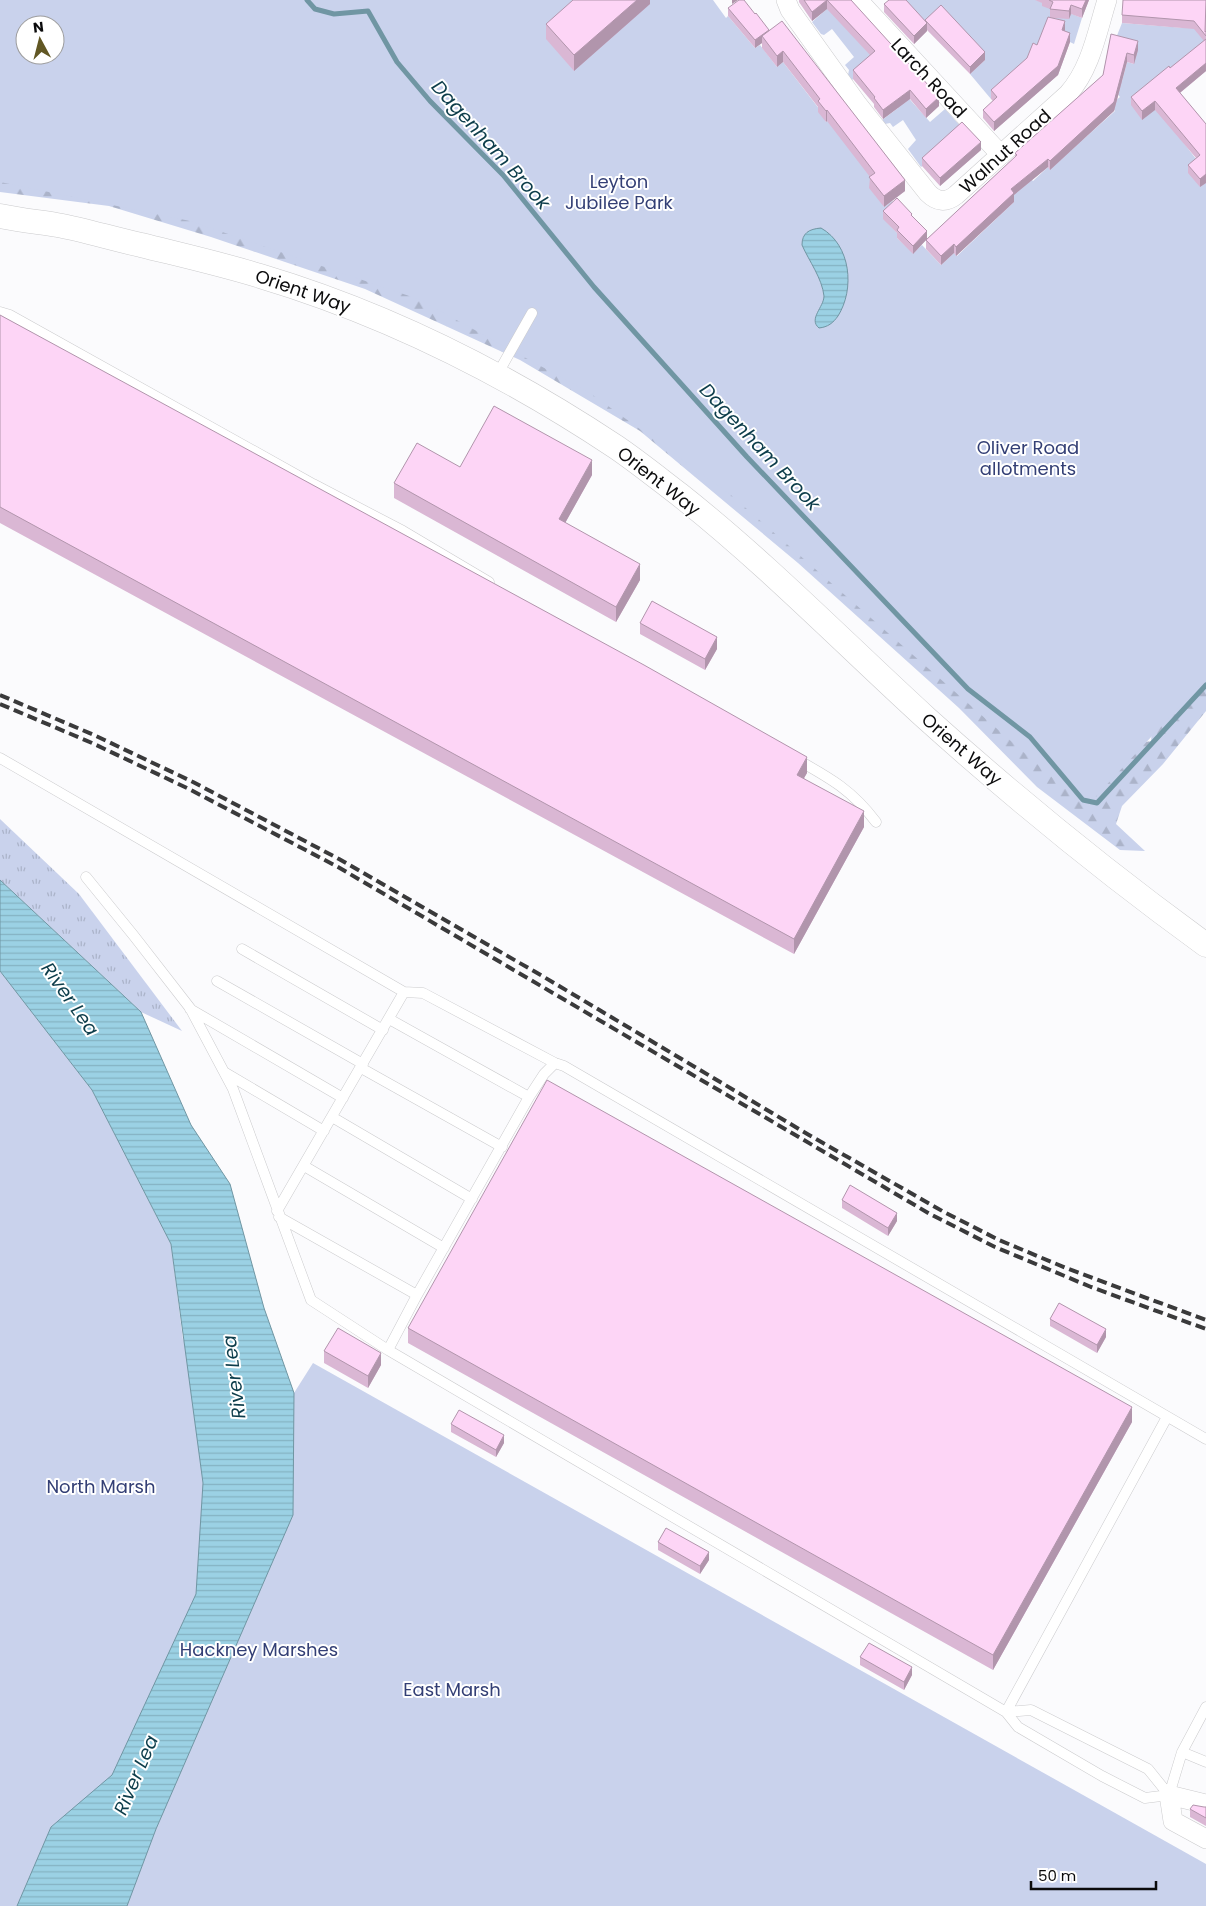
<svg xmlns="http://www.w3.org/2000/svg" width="1206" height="1906" viewBox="0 0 1206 1906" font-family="Poppins,sans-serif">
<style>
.grass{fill:url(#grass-tufts)}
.forest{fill:url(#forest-firs)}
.green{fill:#c9d2ec;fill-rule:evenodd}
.water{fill:url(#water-rules);stroke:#7096a3}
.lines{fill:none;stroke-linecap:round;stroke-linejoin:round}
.stream{stroke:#7096a3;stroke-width:5}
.service-casing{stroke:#cbcbcd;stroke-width:11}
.minor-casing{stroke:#cbcbcd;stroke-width:20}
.tertiary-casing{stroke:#cbcbcd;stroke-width:25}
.service{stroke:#fff;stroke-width:10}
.minor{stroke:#fff;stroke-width:19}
.tertiary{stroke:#fff;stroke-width:24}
.rail{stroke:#3a3a3b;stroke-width:4;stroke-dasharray:10 5;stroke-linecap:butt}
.wall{fill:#dab7d4}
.shaded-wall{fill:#b195ac}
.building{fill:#fdd5f6;stroke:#b195ac}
.labels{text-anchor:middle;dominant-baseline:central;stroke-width:4;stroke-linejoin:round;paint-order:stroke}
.street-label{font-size:18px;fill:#0b0b0c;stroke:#fff}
.park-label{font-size:18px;fill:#333f75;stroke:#fff}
.water-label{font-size:19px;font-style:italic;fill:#0d3d4b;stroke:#fff}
</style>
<defs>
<pattern id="grass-tufts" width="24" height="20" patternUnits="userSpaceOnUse" patternTransform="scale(1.25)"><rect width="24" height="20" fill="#c9d2ec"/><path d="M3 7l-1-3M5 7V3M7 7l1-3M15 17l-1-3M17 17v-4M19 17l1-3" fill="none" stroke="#abb3c9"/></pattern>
<pattern id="forest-firs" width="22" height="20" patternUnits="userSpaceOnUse" patternTransform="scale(1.25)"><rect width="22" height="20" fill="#c9d2ec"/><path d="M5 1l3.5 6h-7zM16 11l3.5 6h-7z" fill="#abb3c9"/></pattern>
<pattern id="water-rules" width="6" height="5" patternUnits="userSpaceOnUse" patternTransform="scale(1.25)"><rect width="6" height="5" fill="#9bd1e4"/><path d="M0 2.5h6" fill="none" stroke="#84b2c2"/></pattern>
</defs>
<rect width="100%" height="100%" fill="#fbfbfd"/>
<path class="grass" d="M0 819 79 894 182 1031 141 1012 0 880Z"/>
<path class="forest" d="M0 77 325 172 1092 752 1151 741 1156 682 1206 654V711L1163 764 1122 806 1116 824 1145 851 1120 850 1037 787 959 708 798 563 640 431 520 360 365 289 211 237 109 206 0 192Z"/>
<path class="green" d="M0 0H713L726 18 728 16 755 48 760 45 777 67 783 62 820 110 826 122 840 110 875 184 884 207 892 201 897 206 884 219 899 235 897 238 913 253 922 245 941 265 954 253 957 256 1014 202 1011 198 1031 179 1033 181 1048 167 1050 169 1115 111 1110 105 1120 97 1112 88 1122 81 1127 62 1134 64 1114 43 1122 23 1185 28 1206 20V44L1157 108 1196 159 1206 183V678L1086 807 731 495 590 393 418 299 190 221 0 182ZM25 25H55V55H25Z
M837 0 858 41 888 74 867 67 852 80 848 75 849 70 845 65 854 57 832 29 824 35 821 34 812 22Z
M898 0H1036L1082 18 1074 44 1070 42 1037 53 991 99 970 74 985 60 925 28Z
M896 84 930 122 945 109 963 129 921 167 908 149 916 140 903 120 893 127 890 123 885 124 882 120 898 108Z
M0 971 92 1090 171 1244 183 1340 294 1393 313 1363 1206 1864V1906H0Z"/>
<path class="water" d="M821 228C851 245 855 289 838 316 833 323 828 327 819 328 808 319 824 307 824 296 822 278 809 261 802 245 802 233 809 229 821 228Z
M0 880 141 1012 191 1125 230 1184 264 1308 294 1393 293 1515 156 1829 127 1906H17L51 1827 112 1775 196 1594 203 1483 171 1244 92 1090 0 971Z"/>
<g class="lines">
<path class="stream" d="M307 0 315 9 334 14 368 11 397 62 430 101 503 175 594 287 747 457 968 689 1030 737 1083 800 1097 803 1206 685"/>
<g class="service-casing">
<path id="service" d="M0 312 10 315 313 484 403 531 489 582
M497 375 532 313
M0 758 404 992 423 993 555 1063 564 1066 1206 1439
M796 759C830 778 852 790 876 822
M86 877 134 936 190 1008 233 1089 311 1300 388 1350 1006 1712 1018 1727 1102 1776 1145 1798 1169 1795
M242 949 383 1030
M217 981 363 1064
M190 1009 343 1098
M389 1019 529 1097
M361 1068 502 1147
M224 1072 324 1131
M332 1117 472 1199
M304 1166 444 1248
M277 1211 404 992
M279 1217 417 1295
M388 1350 417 1295 529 1097 544 1074 555 1063
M1006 1712 1167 1417
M1006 1712 1031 1710 1148 1769 1169 1795
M1182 1752 1206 1762
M1169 1795 1182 1752 1206 1707"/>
</g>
<g class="minor-casing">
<path id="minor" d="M786 0 790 10 858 105 928 193C937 202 946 203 956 195L1068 94C1091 68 1097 32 1107 0
M858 0 1001 155
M1206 1804 1169 1795 1173 1821 1206 1839"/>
</g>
<g class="tertiary-casing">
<path id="tertiary" d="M0 216C19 220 38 222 57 225 85 230 113 239 141 245 181 255 221 264 260 276 387 314 506 374 616 447 638 462 659 479 680 495 767 564 844 643 926 718 1015 798 1108 874 1206 945"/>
</g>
<use href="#service" class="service"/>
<use href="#minor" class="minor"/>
<use href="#tertiary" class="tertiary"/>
<path class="rail" d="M0 695 94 735 193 782 339 859 544 977 809 1135 944 1212 999 1240 1066 1268 1206 1320
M0 704 92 743 189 789 338 867 930 1214 995 1247 1091 1287 1206 1329"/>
</g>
<path class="wall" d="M650 0V4L574 71 546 39V24Z
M799 0H851L939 106 926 118 910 99 883 119 874 107V104L853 79V70L870 55 827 9 812 21 799 2Z
M1035 0H1089L1082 18 1071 14 1069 19 1053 18 1065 31 1070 42 1058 75 994 131 983 118V110L993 101 991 99V90L1027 58 1037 45 1050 18V9L1042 6V3Z
M1206 0V71L1180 93 1206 124V183L1200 187 1188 173V165L1196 158 1155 110 1142 120 1131 105V97L1170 68 1204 41 1194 29 1122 23V15Z
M884 4 925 21V20L985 60 970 74 927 30V31L914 44 884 12Z
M728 8 769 31 905 191 884 207 869 188 870 177 827 121 826 122 818 112V107L783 62 777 67 762 48V43L755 48 728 16Z
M1111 34 1138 50 1134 64 1127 62 1114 111 1050 170 1048 167 1014 195V202L956 256 954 253 941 265 926 249V240L913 254 897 238V233L883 219V211L912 216 927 239 1015 157V153L1103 75Z
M981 150 940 186 922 166V158Z
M0 315 807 773 804 778 864 827 794 954 0 523Z
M460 467 592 475 565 523 640 580 616 622 394 498V483Z
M640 623 717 649 705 670 640 634Z
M842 1200 897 1221 888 1236 842 1208Z
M1050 1319 1106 1337 1097 1353 1050 1326Z
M408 1328 1132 1422 993 1670 408 1343Z
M324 1351 381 1365 368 1388 324 1363Z
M451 1424 504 1443 496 1457 451 1432Z
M658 1542 709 1560 700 1574 658 1550Z
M860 1657 912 1675 904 1690 860 1665Z
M1204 1807H1206V1826L1190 1817V1809Z"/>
<path class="shaded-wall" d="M637 0H650V4L574 71V55Z
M732 0H738L732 4Z
M827 0V9L812 21V12Z
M1086 0H1089L1082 18V9Z
M1071 5V14L1069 19V11Z
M1065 21V30L1062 39V30Z
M927 23V31L914 44V36Z
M769 30V37L762 36V43L755 48V40Z
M1070 33V42L1058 75 994 131V122Z
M1138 41V50L1134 64V55Z
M783 51V62L777 67V56Z
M985 52V60L970 74V67Z
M1127 53V62L1114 111 1050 170V161Z
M1206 63V71L1176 96V88Z
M910 90V99L883 119V110Z
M939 97V106L926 118V109Z
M1155 101V110L1142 120V111Z
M827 110V121L826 122V111Z
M981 142V150L940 186V178Z
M1048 159V167L1014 195V202L956 256V247L1011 189Z
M1206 174V183L1200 187V179Z
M905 180V191L884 207V196Z
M927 231V239L913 254V246Z
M954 244V253L941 265V256Z
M592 460V475L559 534V519Z
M640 564V580L616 622V607Z
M717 637V649L705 670V659Z
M807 757V773L797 790V775Z
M864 811V827L794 954V939Z
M897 1213V1221L888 1236V1228Z
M1106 1329V1337L1097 1353V1345Z
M381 1353V1365L368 1388V1376Z
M1132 1407V1422L993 1670V1655Z
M504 1435V1443L496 1457V1450Z
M709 1552V1560L700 1574V1566Z
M912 1667V1675L904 1690V1682Z"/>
<path class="building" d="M573 0H637L574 55 546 24Z
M739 0H744L755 14 756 13 769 30 755 40 728 8Z
M804 0H851L939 97 926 109 910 90 883 110 874 98 875 97 853 70 875 51 827 0 812 12Z
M889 0H906L927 23 914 36 884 4Z
M1049 0H1086L1082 9 1071 5 1069 11 1050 9 1053 2Z
M1123 0H1206L1205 32 1206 31V36L1194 21 1122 15Z
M941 5 985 52 970 67 925 20Z
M1048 17 1065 21 1062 30 1070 33 1058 66 994 122 983 110 997 97 991 90 1027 58 1033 43 1037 45Z
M782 21 905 180 884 196 869 177 875 173 827 110 826 111 818 101 820 99 783 51 777 56 762 36Z
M1111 34 1138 41 1134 55 1127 53 1114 102 1050 161 1048 159 1011 189 1014 193 956 247 954 244 941 256 926 240 1017 155 1015 153 1103 75Z
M1206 39V63L1176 88 1206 124V174L1200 179 1188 165 1200 155 1155 101 1142 111 1131 97 1169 66 1170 68Z
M962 122 981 142 940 178 922 158Z
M897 198 912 214 911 215 927 231 913 246 897 230 899 227 883 211Z
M0 315 644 665 807 757 797 775 864 811 794 939 0 507Z
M494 406 592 460 559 519 640 564 616 607 394 483 417 443 460 467Z
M652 601 717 637 705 659 640 623Z
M547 1080 1132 1407 993 1655 408 1328Z
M850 1185 897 1213 888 1228 842 1200Z
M1059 1303 1106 1329 1097 1345 1050 1319Z
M338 1328 381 1353 368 1376 324 1351Z
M459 1410 504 1435 496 1450 451 1424Z
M666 1528 709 1552 700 1566 658 1542Z
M869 1643 912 1667 904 1682 860 1657Z
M1193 1805 1204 1807H1206V1818L1190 1809Z"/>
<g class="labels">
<g class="street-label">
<text transform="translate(929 78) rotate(47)">Larch Road</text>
<text transform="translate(1005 151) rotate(-42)">Walnut Road</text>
<text transform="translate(303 291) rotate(19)">Orient Way</text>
<text transform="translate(659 481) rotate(38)">Orient Way</text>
<text transform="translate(962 749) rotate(41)">Orient Way</text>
</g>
<g class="park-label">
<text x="619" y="181">Leyton<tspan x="619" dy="21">Jubilee Park</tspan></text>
<text x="1028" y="447">Oliver Road<tspan x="1028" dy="21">allotments</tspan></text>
<text x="101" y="1486">North Marsh</text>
<text x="259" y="1649">Hackney Marshes</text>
<text x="452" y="1689">East Marsh</text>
</g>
<g class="water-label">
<text transform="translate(491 145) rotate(48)">Dagenham Brook</text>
<text transform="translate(760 447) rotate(47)">Dagenham Brook</text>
<text transform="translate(70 999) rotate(55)">River Lea</text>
<text transform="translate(234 1377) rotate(-97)">River Lea</text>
<text transform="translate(136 1775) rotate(-67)">River Lea</text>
</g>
</g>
<g transform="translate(40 40) rotate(353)"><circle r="24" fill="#ffffff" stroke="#9d9d9e"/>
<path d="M0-4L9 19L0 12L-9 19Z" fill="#615724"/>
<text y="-8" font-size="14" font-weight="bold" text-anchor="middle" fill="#0b0b0c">N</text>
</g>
<path d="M1031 1881v8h125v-8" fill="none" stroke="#0b0b0c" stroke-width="2.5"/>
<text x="1038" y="1881" font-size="15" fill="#0b0b0c" stroke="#ffffff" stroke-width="4" paint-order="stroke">50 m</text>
</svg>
